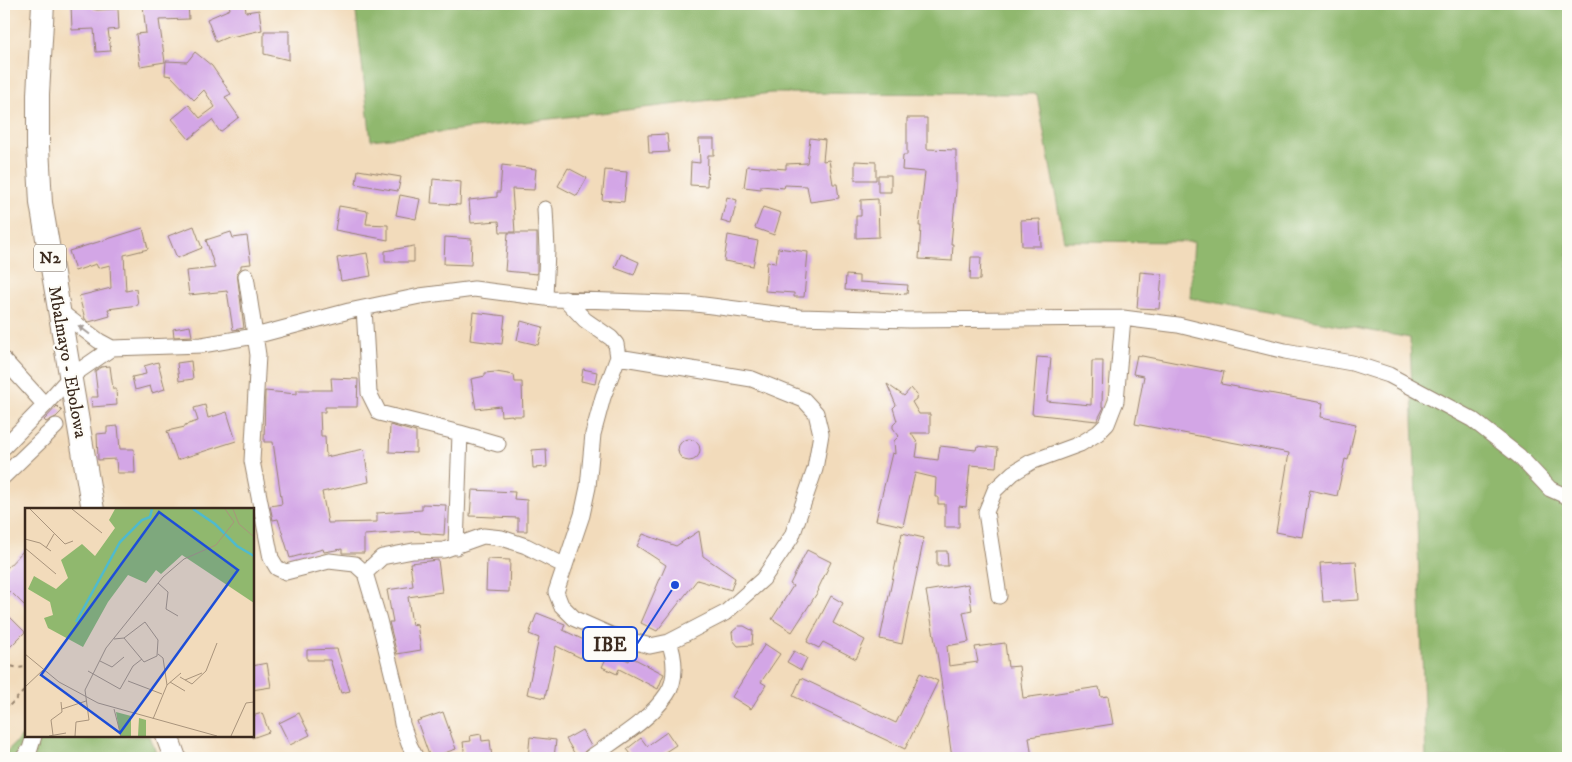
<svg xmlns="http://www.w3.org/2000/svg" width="1572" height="762" viewBox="0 0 1572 762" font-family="'IM FELL DW Pica',serif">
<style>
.forest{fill:#90b86e;stroke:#667146}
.building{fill:#d3a6e6}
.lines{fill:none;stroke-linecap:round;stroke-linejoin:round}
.minor-casing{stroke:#96826c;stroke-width:17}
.highway-casing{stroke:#96826c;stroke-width:24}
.path{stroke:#96826c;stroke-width:2;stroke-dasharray:4 4;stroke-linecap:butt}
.minor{stroke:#fff;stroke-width:15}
.highway{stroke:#fff;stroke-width:22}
.oneway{fill:#a79f9a}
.labels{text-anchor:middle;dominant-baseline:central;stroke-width:4.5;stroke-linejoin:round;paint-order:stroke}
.shield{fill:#fdfcf7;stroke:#75695f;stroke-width:1}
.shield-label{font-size:16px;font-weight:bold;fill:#3b2a1e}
.street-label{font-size:18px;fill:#3b2a1e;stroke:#fdfcf7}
.inset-river{fill:none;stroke:#50bacd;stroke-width:2.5}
.inset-road{fill:none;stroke:#a9947c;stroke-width:1}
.view{fill:#1d4ed8;fill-opacity:0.15;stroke:#1d4ed8;stroke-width:2.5}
.inset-edge{fill:none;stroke:#3b2a1e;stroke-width:2.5}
.leader{fill:none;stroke:#1d4ed8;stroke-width:2}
.callout-dot{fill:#1d4ed8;stroke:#fdfcf7;stroke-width:2}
.callout{fill:#fdfcf7;stroke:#1d4ed8;stroke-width:2}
.callout-label{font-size:19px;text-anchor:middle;font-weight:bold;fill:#3b2a1e}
</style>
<rect width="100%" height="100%" fill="#fdfcf7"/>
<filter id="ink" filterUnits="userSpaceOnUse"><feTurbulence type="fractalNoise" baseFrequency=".02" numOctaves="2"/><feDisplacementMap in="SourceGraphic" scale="10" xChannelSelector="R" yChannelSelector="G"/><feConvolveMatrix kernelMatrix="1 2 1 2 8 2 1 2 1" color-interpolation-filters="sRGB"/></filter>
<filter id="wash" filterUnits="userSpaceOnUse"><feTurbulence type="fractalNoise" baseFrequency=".0096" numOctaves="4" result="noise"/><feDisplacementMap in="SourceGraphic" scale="20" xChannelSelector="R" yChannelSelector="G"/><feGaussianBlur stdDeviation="1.12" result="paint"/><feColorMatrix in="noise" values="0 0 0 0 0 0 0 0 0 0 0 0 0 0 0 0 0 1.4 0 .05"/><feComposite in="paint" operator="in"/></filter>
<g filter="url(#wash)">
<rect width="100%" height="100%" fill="#f2dbbb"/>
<path class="forest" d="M355 4H1568V758H1426L1410 338 1190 298 1194 242 1064 241 1037 94 771 93 371 140Z
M26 732V736H150L157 756 155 758H4V754Z"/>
<g id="blocks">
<path class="building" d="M71 4H93V9L97 10 118 9 119 29 108 30 111 51 96 52 94 29 72 30Z
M161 4H188L189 19 159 20 165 62 140 66 136 34 146 33 143 6Z
M229 4H245L246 12 259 10 262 30 231 37 230 36 216 42 207 19 230 9Z
M264 31H289V60L264 54Z
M195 52 212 66 231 94 225 97 239 117 220 132 212 120 189 139 172 119 189 105 200 118 215 107 204 90 194 100 171 76 165 75 166 61 187 62Z
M907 118H927V149L956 150V190L951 244H953L952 261 919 259 921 226H919L925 172 902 170 903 155H907Z
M667 134 669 152 649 153 648 135Z
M810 138 825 140 823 161 829 160 833 184H837L839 198 810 202 807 186 785 185 784 188 761 186V189L744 187 747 166 786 169V164L807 163Z
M699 139H714V155H708L707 186 690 185 691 162 700 163Z
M855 161 876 162V180H855Z
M502 165 536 169 534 190 512 189 515 232H500L499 221 471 223 469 200 497 197V192H500Z
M568 168 587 178 577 196 558 186Z
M358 170 401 177 398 191 356 184Z
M605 170 627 172 624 202 602 200Z
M878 175H891V192H878Z
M433 179 461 182 460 205 431 203Z
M400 195 420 199 416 219 396 215Z
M727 197 737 200 731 224 721 221Z
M878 199 879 237 856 238V216H861V200Z
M339 206 368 211 366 224 388 225V240L335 230Z
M763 207 781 213 774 235 755 228Z
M1040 219 1041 246H1022L1021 220Z
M194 226 202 248 177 258 168 236Z
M143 228 148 249 124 255 126 291 136 289 138 305 108 309 110 316 89 322 85 319 79 296 111 288 110 265 98 268 96 264 75 271 69 251Z
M231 232 233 238 247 236 251 264 241 265V268L237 273 244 328 233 330 227 291 189 295 186 271 215 268 206 240Z
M508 233H537V274L505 271Z
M728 235 758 241 753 266 724 261Z
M445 237 472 239 471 265 444 264Z
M414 246V262H385V251Z
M778 248 808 252 804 297H794V293L765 291 767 262 776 263Z
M367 253 371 276 341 281 337 258Z
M621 254 639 262 634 275 615 268Z
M971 257H981L980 280H970Z
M1140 272 1162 274 1159 309 1137 308Z
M846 275 859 276V282L908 285 907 294 845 290Z
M473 312 505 316 502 344 470 340Z
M521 321 543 327 538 345 517 340Z
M190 326 192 336 174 337 173 329Z
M1137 355 1224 372 1221 384 1323 403 1321 417 1356 424 1348 460 1345 459 1337 496 1310 490 1302 537 1276 532 1289 453 1135 424 1144 376 1133 374Z
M1037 357 1051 358 1047 401 1091 405 1092 361H1103L1102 407H1104L1097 421 1032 414Z
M191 361 193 379 179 381 177 363Z
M158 362 165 389 152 393 150 386 135 390 132 377 146 374 144 366Z
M110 366 113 389H116L117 405 92 407 91 397H98L95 371 101 367Z
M583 369 597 372 595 384 581 381Z
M496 372 514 375 515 382H522L523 416H512V415L501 416 500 406 476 409 471 379 485 376V373Z
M331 378 358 379 357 407H325V412H320L321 436H325L326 457 364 449 369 482 322 492 328 523 377 522V513L422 510V504L446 505 444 535 420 533V531L364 535V553H342V549L324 552 323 549 290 558 278 519 273 520 270 506 282 504 273 442H264L265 391 297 394V390H332Z
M887 384 904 396 911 388 917 395 916 399 912 402 919 414H930V433H911L918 444 916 457 938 460 940 446 976 450 977 446 998 448 996 467 970 465 966 507 959 506V527H945V504H938V497H935L936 478 915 473 903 526 876 520 892 453 895 454 894 441 899 436 893 428V425L897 421 893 408 896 405Z
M205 405 208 418 227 412 236 441 177 460 167 431 185 427V425L198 421 194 408Z
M57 406 62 411 56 417 46 422 44 420Z
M390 425 416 432V453L389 452Z
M118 426 120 449H134L135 473H117L116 459 98 460 97 434 107 433V427Z
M678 450a11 11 0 1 1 22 0a11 11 0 1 1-22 0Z
M546 449 547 467 533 468 532 450Z
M472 490 515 492 514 499 527 500V531H518V518L470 516Z
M699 531 703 556 735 578 731 590 697 580 657 631 641 623 666 565 637 546 643 534 676 546Z
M902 533 924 538 902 644 880 639Z
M26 548V607L10 591 4 597V571Z
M807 550 831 562 818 589 819 590 792 632 772 619 793 586 790 584Z
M937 551H947L948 566H937Z
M487 559 510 560 509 592 486 591Z
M438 560 442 592 408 597 412 625 417 624 421 650 397 654 389 622H393L387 590 413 586 410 563Z
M1356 561 1359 600 1323 602 1320 563Z
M968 584 972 610 963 612 969 642 947 646 949 666 978 662 975 647 1005 643 1008 667 1019 666 1023 698 1099 687 1101 697 1108 696 1113 724 1029 737 1032 758H952L938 659 926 591Z
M831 596 843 603 833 623 865 640 856 659 823 642 819 648 807 642Z
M4 611 25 632 4 653Z
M537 613 565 624 563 630 588 642 581 658 556 646 545 698 527 694 539 638 529 634Z
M739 626H744L753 631 752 645 738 646 733 640 732 632Z
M765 644 780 654 761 682 766 685 751 709 732 697Z
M337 649 350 691 341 693 330 660H307V650Z
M794 651 807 658 801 670 787 662Z
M609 652 629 661 631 657 664 674 658 689 619 669 617 674 602 667Z
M267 663 271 687 252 690V666Z
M920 673 938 681 905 749 793 696 801 678 896 723Z
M443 712 456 749 430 758 417 721Z
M262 713 269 732 252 738V716Z
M299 713 310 735 290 745 279 723Z
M582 730 591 746 582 754 581 758H577L566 739Z
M667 732 676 745 656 758H634L627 749 641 738 647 746Z
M481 734 482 741 490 740 492 758H465L463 742 471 741 470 736Z
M530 737 556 740 554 758H528Z"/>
</g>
</g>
<g filter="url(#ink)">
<use href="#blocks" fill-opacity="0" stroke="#96826c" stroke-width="1"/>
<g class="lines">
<g class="minor-casing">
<path id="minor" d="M246 276 258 355 252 461 271 558 277 568 286 572 329 561 355 564 365 573 379 620 396 689 402 724 409 744 416 758
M545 298 547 250 545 209
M565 299 585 320 611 338 616 344 618 357 603 397 593 434 588 487 582 515 556 592 561 605 575 619 611 635 650 646 669 642 725 613 763 579 792 536 815 469 821 434 816 413 804 400 752 379 618 357
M364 308 369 393 379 413 460 433 498 444
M58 310 99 341 112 348 202 345 255 336 349 311 420 296 474 289 553 299 696 304 799 317 909 320 1123 318 1178 325 1285 351 1352 363 1389 375 1473 420 1519 456 1550 489 1568 497
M4 360 45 405
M4 447 45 405 70 377 112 348
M4 476 56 426
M456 547 460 433
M365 573 382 557 413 551 444 550 483 536 502 538 526 546 565 566
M999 596 986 512 995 490 1013 473 1031 462 1080 444 1098 433 1107 424 1116 401 1123 318
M23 758 30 749 34 736
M590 758C615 740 650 720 667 694 677 680 675 657 669 642"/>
</g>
<g class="highway-casing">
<path id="highway" d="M43 4 38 94V147L41 203 93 510
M167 736 175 758"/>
</g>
<path class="path" d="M4 664 18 668 26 667
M4 711 26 689"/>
<use href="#minor" class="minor"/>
<use href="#highway" class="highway"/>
</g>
<defs><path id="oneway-solid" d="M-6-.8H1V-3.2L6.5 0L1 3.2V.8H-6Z" transform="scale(1.25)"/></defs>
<use class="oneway" href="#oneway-solid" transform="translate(84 330) rotate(-143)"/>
</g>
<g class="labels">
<rect class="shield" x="34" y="244.5" width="32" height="27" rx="4"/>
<g class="shield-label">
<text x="50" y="258">N2</text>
</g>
<g class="street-label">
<text transform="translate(67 362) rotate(80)">Mbalmayo - Ebolowa</text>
</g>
</g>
<g transform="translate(25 508)">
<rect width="229" height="229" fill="#f2dbbb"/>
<path d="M90 1H229V95L157 47 136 66 131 62 121 75 103 67 83 94 58 139 23 120 19 110 28 107 25 94 3 81 9 68 31 81 43 70 36 52 57 36 70 48 90 20 84 12ZM91 204 106 208V228H95ZM114 210 121 212V228H113Z" fill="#90b86e"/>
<path class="inset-river" d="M168 1 190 16 212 38 229 48M51 114 95 34 117 12 125 9 127 1"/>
<path class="inset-road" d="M5 1 40 36 48 33M47 1 77 25M208 1 214 16 228 28M0 31 15 35 26 43M0 40 31 66M21 40 29 26M133 75 143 84 141 101 153 108M89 131 99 130 120 114 133 132 132 148 119 154 99 130M0 146 34 174 73 195 192 228M133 146 138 150 142 177M75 153 87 159 99 149M63 163 95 181 108 158 117 151M155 169 167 176 181 163 192 135M160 172 177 165M103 173 137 186M145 174 160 183M0 179 18 162M37 201 61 193M89 201 96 228M128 211 142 177 156 165M28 227 26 212 37 204 36 194M24 228 41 225M50 228 51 214 64 212 60 182 81 140 138 69 159 51 191 37 209 14 200 1M206 228 221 195 229 194"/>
<path class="view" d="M134 4 213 62 95 225 16 167Z"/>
<rect width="229" height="229" class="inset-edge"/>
</g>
<path class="leader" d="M675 585L637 644"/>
<circle class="callout-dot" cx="675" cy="585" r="5"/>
<rect class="callout" x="583" y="627" width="54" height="34" rx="5"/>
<g class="callout-label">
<text x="610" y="651">IBE</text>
</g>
<rect width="1572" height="762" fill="none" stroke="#fdfcf7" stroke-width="20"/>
</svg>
